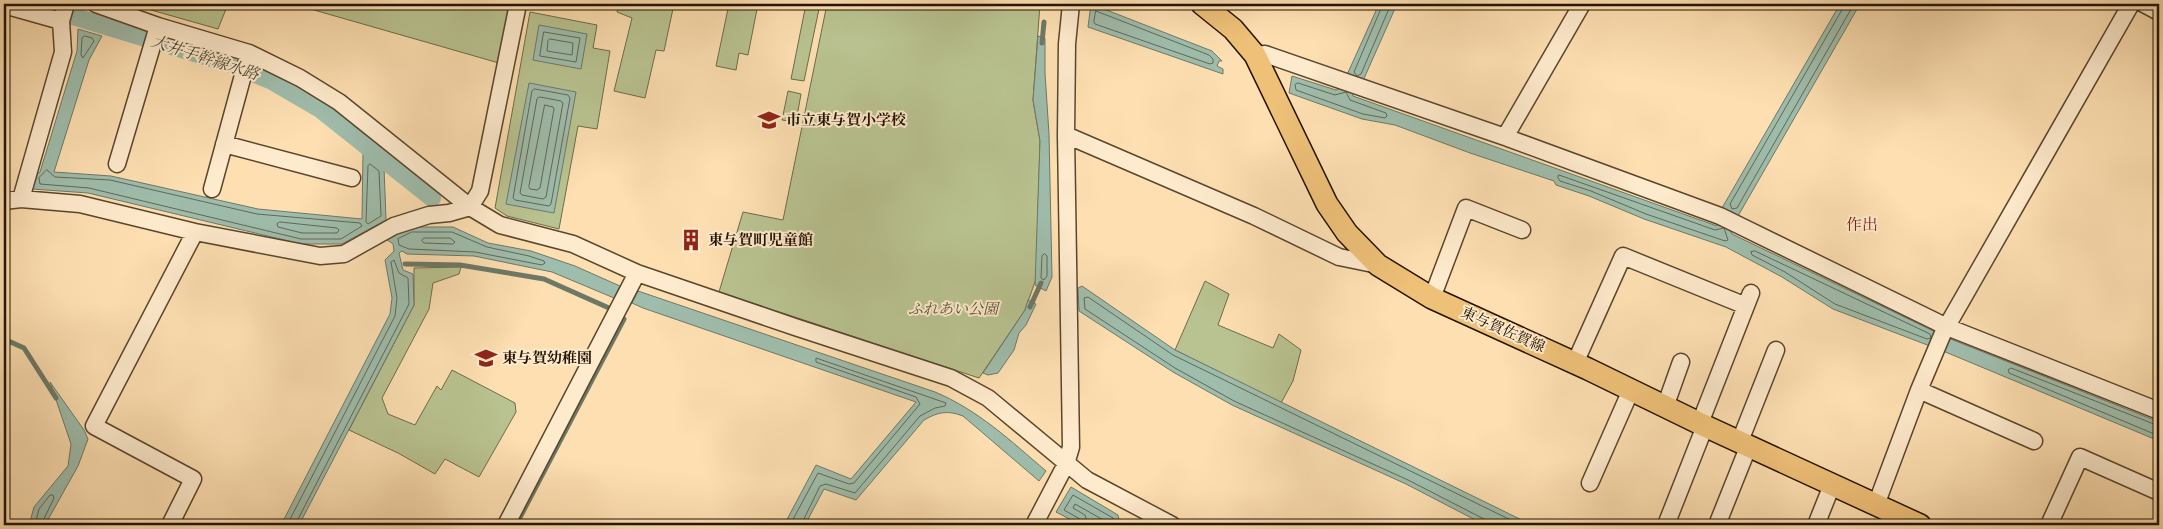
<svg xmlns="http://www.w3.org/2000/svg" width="2163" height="529" viewBox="0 0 2163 529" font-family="'IM FELL DW Pica','Noto Serif JP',serif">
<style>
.green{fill:#b9c391;stroke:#6e6b48}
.water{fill:#9fbdac;stroke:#6d7967}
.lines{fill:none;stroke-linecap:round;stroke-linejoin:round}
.shore{stroke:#616856;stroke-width:1}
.stream{stroke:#6d7967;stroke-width:5}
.canal{stroke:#9fbdac;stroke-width:18}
.minor-casing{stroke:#5a462c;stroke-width:19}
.major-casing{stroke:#231300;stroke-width:24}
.minor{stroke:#feeacc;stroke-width:16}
.major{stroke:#eec078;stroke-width:21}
.labels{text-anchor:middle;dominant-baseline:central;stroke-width:4;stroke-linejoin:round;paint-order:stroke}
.poi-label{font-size:15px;font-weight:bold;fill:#231300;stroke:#feeacc;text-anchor:start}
.park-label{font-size:15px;font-style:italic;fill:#585133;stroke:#feeacc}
.street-label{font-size:15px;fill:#231300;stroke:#feeacc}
.water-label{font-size:16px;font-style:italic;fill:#4e4e3c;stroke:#feeacc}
.neighbourhood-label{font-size:16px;fill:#7a1f14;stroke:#feeacc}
</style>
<rect width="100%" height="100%" fill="#fddfb1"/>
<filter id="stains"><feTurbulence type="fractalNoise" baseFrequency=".004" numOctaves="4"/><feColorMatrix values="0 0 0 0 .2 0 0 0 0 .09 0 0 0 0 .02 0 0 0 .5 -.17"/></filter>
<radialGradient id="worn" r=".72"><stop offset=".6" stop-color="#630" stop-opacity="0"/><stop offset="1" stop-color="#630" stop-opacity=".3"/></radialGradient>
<path class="green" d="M130 4H228L218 29Z
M293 4H512L499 63Z
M619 4H674L664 51 656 50 645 98 614 91 632 18 617 12Z
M729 4H758L748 55 739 53 736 70 716 66Z
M806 4H820L804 81 791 79Z
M827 4H1040L1033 100 1040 141 1036 279 1025 310 979 378 719 292 743 212 783 220Z
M530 12 597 25 593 48 610 51 597 129 578 126 559 229 507 216 495 208Z
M788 91 801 94 796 122 782 120Z
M461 267 459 274 433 283 429 309 382 398 388 414 415 425 437 386 441 390 452 370 515 403 516 412 479 477 445 459 435 474 398 453 349 430 414 305V268Z
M1205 281 1229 294 1218 325 1273 348 1279 334 1301 350 1293 381 1281 403 1175 350Z"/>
<path class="water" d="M1091 4 1212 51 1222 61H1219L1217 66 1223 69V74L1088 27Z
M1379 4H1397L1362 83 1346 77Z
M1840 4H1860L1738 216 1729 227 1732 234 1948 338 2159 422V441L1943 351 1833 309 1782 277 1726 247 1644 219 1589 196 1556 185 1554 181 1470 153 1395 125 1362 119 1289 93 1292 76 1336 90 1345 86 1352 89 1353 96 1717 226 1722 222 1727 210 1722 208Z
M539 25 587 34 581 69 533 60Z
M78 29 102 36 89 60 54 172 111 176 258 209 362 219 363 152 384 167 386 220 342 244H301L88 193 32 189 35 175 40 172 77 51Z
M1038 36 1045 38V73L1049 134 1052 277 1046 291 1035 285 1040 141 1033 100Z
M529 83 576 92 554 213 506 204Z
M411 227H453L488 243 531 251 575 266 620 286 614 298 552 272 474 256 407 254 402 251 399 253 403 270 413 274 414 305 299 525H281L390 314 392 298 385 260 394 251 393 244 386 239Z
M1082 286 1175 350 1532 525H1485L1406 484 1232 405 1173 372 1079 311 1078 288Z
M638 291 935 392C978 410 1011 441 1046 471L1039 481 963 416C947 410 938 412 924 420L856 500 824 489 805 525H784L816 465 851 479 916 402 643 308 632 303Z
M1028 300 1036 304 1026 325 1019 333 1014 350 998 373 988 375 983 373 1025 310Z
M50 382 84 430 88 439 78 466 45 525H29L34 507 68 466 71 444Z
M1071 487 1118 515 1120 525H1081L1056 512Z"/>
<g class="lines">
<path class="shore" d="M1383 4 1354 72 1357 76 1361 74 1391 4
M1844 4 1843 8 1730 204 1732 209 1737 208 1854 4
M1096 11 1209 55 1213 59V63L1210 64 1095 24 1094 22Z
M544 32 580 38 576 62 540 56Z
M85 36 92 38 94 41 83 58 81 55 82 38Z
M550 39 573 43 572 55 547 51 548 41Z
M1298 83 1335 95 1346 92 1350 100 1386 113 1387 116 1385 118 1363 114 1296 90 1295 85Z
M535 89 568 95 570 98 551 204 549 206 515 200 513 198 532 91Z
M540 97 561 101 563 103 546 197 543 199 522 195 520 193 537 99Z
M545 105 553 107 554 109 540 188 537 190 530 189 529 187Z
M370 164 379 171 381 216 368 224 366 222 368 166Z
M47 170 55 177 110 180 257 214 360 223 362 226 341 239H301L89 188 40 184 39 178Z
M1559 175 1715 230 1724 228 1728 240 1725 241 1646 214 1591 191 1560 181 1558 178Z
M280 222 337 228 339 230 337 233H302L278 227 277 224Z
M412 232H452L487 247 529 256 544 261 545 263 542 265 475 252 409 249 399 245 398 239Z
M424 238H450L455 242 453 244 424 243 422 241Z
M1755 251 1930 334 1931 338 1927 339 1835 304 1785 272 1752 255 1751 252Z
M1045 254 1047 256V276L1044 280 1041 278 1042 256Z
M2159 426 2011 368 2008 370 2009 373 2159 436
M35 525 39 509 50 495H53L54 498 41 525
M287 525 395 316 397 298 391 262 394 260 399 273 408 278 409 304 295 525
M790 525 818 473 849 484 854 483 920 404 916 397 816 362V358L946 403 945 406 935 408 920 416 855 493 826 484 820 486 801 525
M1082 525 1080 519 1064 510 1073 495 1113 518 1115 525
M1088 525 1085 515 1073 508 1075 504 1107 522 1109 525
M1486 525 1484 519 1408 480 1234 401 1175 368 1085 309 1084 298 1088 297 1173 355 1521 525"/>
<path class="stream" d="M1042 43 1044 22
M405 264 460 265 544 279 609 308
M1030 307 1041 283
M4 339 24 348 56 398
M516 525 624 319"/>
<path class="canal" d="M33 4 234 65 272 81 320 109 432 198"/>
<g class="minor-casing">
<path id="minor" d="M96 4 158 26 249 53 300 78 339 102 470 207 500 225 573 244 637 273 795 327 951 378 988 398 1087 480 1172 525
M2144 4 2159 12
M4 5 61 21
M1255 55 1265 54 1505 137 1720 216 1947 327 2159 411
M1066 135 1254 216 1339 257 1378 265
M1505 137 1582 4
M224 144 352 178
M117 164 158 26
M212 189 249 53
M21 199 63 52 61 21 66 4
M4 201 21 199 80 204 195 232 320 256 344 254 394 226 429 215 449 213 470 207 480 191 518 4
M1432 298 1466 208 1522 230
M1575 363 1623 256 1746 306
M1919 390 2034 441
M1665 407 1681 362
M1700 423 1751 293
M1740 441 1776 350
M1590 483 1631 390
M1876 505 1919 390 1943 333 2131 4
M170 525 193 479 94 426 195 232
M506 525 637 273
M1034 525 1066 464 1071 447 1066 135 1067 44 1071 4
M1666 525 1705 426
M1717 525 1749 445
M1816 525 1832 485
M2049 525 2080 457 2159 492"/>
</g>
<g class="major-casing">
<path id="major" d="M1202 4 1233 29 1255 55 1327 204 1347 233 1378 265 1432 298 1588 369 1705 426 1920 525"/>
</g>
<use href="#minor" class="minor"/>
<use href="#major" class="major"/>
</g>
<defs>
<g id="school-bare" transform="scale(1.725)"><path d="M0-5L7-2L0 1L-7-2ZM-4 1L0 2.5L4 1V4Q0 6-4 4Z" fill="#8f2418" stroke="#feeacc" stroke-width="2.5" paint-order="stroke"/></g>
<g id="building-bare" transform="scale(1.725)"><path d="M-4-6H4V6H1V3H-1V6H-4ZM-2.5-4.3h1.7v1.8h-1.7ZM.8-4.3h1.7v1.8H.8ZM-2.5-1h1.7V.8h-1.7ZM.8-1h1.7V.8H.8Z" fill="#8f2418" stroke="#feeacc" stroke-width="2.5" paint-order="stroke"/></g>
</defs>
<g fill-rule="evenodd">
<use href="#school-bare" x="769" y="120"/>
<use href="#building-bare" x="691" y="240"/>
<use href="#school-bare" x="486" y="358"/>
</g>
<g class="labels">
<g class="poi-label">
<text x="786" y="120">市立東与賀小学校</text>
<text x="708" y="240">東与賀町児童館</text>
<text x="502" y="358">東与賀幼稚園</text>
</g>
<g class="park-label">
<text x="953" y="309">ふれあい公園</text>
</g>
<g class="street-label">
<text transform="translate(1503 330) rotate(24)">東与賀佐賀線</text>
</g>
<g class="water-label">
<text transform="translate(205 58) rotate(18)">大井手幹線水路</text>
</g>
<g class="neighbourhood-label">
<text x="1862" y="225">作出</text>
</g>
</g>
<rect width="2163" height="529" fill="none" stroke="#fddfb1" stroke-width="20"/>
<rect x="5" y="5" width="2153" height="519" fill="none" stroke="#231300" stroke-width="2.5"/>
<rect x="10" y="10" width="2143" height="509" fill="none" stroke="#231300"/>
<rect width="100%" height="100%" filter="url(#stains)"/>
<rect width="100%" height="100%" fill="url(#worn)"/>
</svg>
